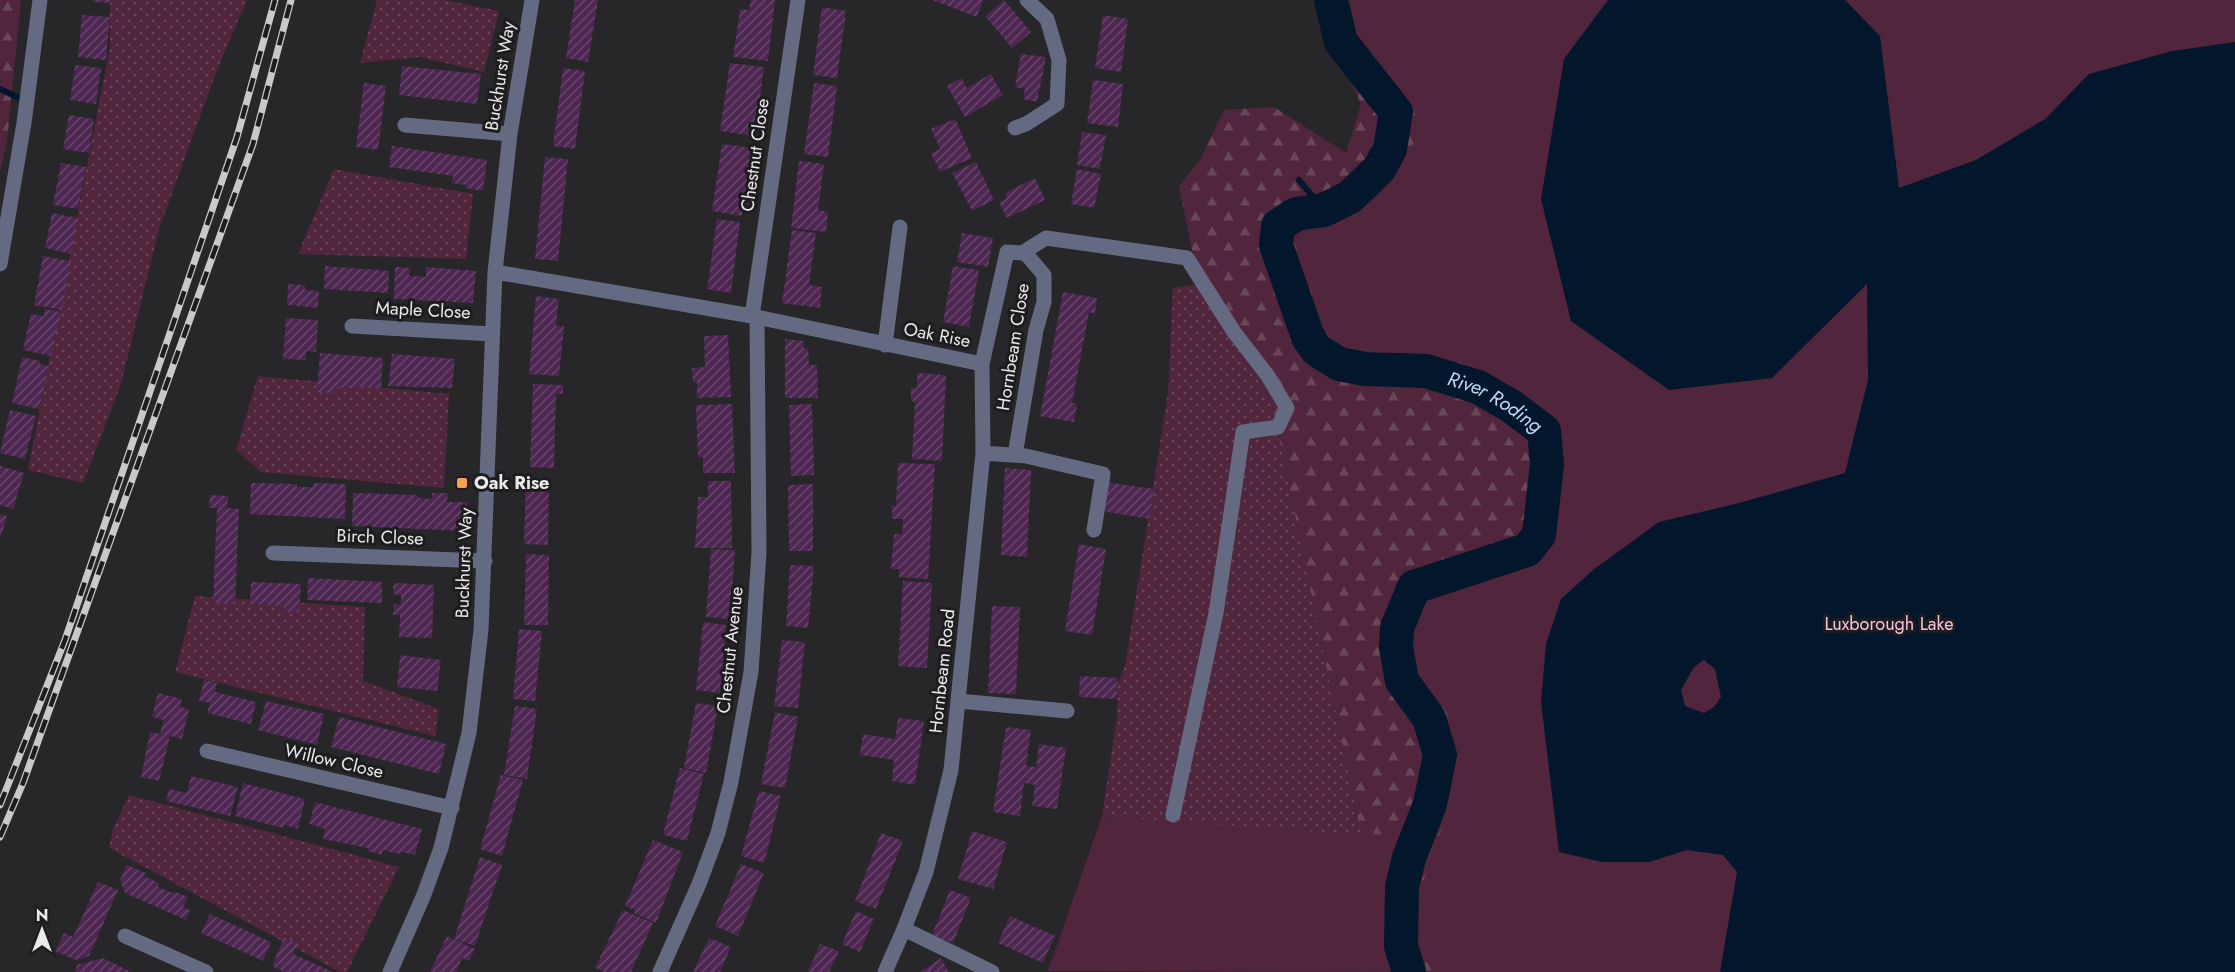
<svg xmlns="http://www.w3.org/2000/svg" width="2235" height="972" viewBox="0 0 2235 972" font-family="Jost,sans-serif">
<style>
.forest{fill:url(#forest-firs)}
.park{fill:#51263d}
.garden{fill:url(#garden-dots)}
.water{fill:#02172c;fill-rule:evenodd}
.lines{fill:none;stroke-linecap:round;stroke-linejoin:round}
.stream{stroke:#02172c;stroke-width:6}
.river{stroke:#02172c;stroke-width:34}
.building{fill:url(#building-hatch)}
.minor{stroke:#646a82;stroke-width:15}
.rail-casing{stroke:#c9c8ca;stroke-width:7}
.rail{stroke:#1d1d1f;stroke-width:4.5;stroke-dasharray:14;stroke-linecap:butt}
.poi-dot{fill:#f6a248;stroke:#1d1d1f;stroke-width:2}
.labels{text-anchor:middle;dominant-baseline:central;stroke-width:6;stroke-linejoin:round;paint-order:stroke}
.street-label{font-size:18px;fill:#eaeaeb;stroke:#1d1d1f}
.poi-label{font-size:18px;font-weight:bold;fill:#eaeaeb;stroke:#1d1d1f;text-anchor:start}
.park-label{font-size:18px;fill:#f7c1da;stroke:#1d1d1f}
.water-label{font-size:20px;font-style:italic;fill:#bed8f3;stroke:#1d1d1f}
</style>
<defs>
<pattern id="forest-firs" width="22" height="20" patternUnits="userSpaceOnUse" patternTransform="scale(1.5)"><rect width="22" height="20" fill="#51263d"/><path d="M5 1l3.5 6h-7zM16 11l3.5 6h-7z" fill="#6a4659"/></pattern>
<pattern id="garden-dots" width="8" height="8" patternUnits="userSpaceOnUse" patternTransform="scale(1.5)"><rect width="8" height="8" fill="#51263d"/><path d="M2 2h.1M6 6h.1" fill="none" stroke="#6a4659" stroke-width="1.8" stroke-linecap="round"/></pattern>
<pattern id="building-hatch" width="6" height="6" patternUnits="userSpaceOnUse" patternTransform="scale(1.5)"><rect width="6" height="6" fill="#4d2751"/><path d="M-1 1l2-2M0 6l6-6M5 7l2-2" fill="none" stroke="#67466a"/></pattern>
</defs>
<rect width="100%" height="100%" fill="#272629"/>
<path class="forest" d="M0 0H21L7 141 0 172Z
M1329 0H1608L1720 972H1399L1397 969 1403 836 1361 835 1272 404 1199 284 1179 186 1200 160 1224 110 1274 107 1346 153 1361 104 1317 9Z"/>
<path class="park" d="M1350 0H2235V972H1441L1423 952 1416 901 1444 823 1458 768 1452 716 1417 664 1416 622 1424 599 1526 563 1547 552C1561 512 1566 472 1559 430L1502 380 1471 359 1379 352 1360 353 1347 350 1332 341 1323 326 1293 239 1310 226 1340 221 1409 165 1418 118 1413 93 1353 35Z
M1102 816 1404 836 1399 972 1048 971Z"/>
<path class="garden" d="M110 0H247L217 70 159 229 121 384 83 483 28 470 110 47Z
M377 0H444L499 11 484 72 420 57 360 63Z
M334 169 473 194 466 259 298 254Z
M1199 284 1272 404 1361 835 1102 816 1117 717 1118 684 1125 666 1168 393 1173 288Z
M258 376 449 394 444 488 261 472 236 450Z
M195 596 365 607 363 681 439 709 435 736 175 672Z
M129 795 399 867 347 972H340L109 848 113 829Z"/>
<path class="water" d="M1608 0H1845L1880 36 1899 188 1976 160 2045 119 2089 74 2172 51 2235 42V972H1720L1737 872 1723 855 1687 850 1649 862H1602L1559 852 1541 702 1546 644 1561 599 1593 570 1659 522 1739 503 1845 473 1868 380 1867 284 1772 378 1669 390 1571 321 1541 199 1564 59ZM1704 660 1715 669 1721 697 1714 707 1704 713 1685 706 1681 690 1694 667Z"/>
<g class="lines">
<path class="stream" d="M0 89 19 98
M1299 180 1324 210"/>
<path class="river" id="s1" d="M1331 0 1341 42 1396 112 1390 149 1379 169 1350 197 1324 210 1296 214 1278 226 1276 245 1308 337 1317 350 1339 364 1365 369 1426 371 1478 387 1511 406 1544 431 1547 464 1539 535 1527 550 1414 587 1397 628 1396 647 1402 681 1429 718 1440 755 1430 804 1409 858 1402 887 1401 946 1409 972"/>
</g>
<path class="building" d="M93 0H112V3L93 2Z
M575 0H598L588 62 566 58Z
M751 0H775L768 61 733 57 740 9 749 10Z
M932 0H983L977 17Z
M1004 0 1031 32 1012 48 985 16Z
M822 7 846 11 837 78 813 75Z
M82 15 110 17 106 60 78 57Z
M1103 15 1128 19 1121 72 1095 68Z
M1021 54 1046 57 1037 102 1023 99 1025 89 1015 87Z
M730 63 764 67 755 136 720 131Z
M75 65 101 68 96 104 70 100Z
M402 66 481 74 477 104 399 95Z
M563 68 585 71 575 149 553 146Z
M991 74 1003 95 965 117 947 86 961 78 967 88Z
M1093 80 1123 84 1118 127 1087 123Z
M364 83 386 86 378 150 356 147Z
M814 83 837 86 828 157 804 154Z
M69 115 94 119 89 153 63 149Z
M955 119 972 158 940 172 931 153 940 149 931 129Z
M1082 132 1106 135 1100 169 1077 165Z
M722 144 754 148 746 209H743L742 216 712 211Z
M392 146 487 160 483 191 465 188 466 185 452 183 453 176 389 167Z
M545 157 568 159 558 261 535 259Z
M799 161 824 164 818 210 828 212 826 232 791 228Z
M976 162 994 200 972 211 952 173Z
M61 163 86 167 78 209 53 205Z
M1077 169 1101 174 1094 208 1071 204Z
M1035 178 1045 200 1007 218 999 202 1007 198 1005 193Z
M52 213 78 218 71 254 45 248Z
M717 219 740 222 731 293 707 289Z
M792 230 816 233 809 285 822 287 820 308 782 303Z
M962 233 993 238 988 267 957 262Z
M43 256 71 261 62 310 34 305Z
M325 266 389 271 388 293 324 289Z
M953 266 979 270 969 327 943 322Z
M395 267 410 268 409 276 426 277V267L476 271 473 303 394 299Z
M288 284 305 285V290L319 291 318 308 287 305Z
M1063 292 1097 298 1095 314 1089 312 1072 403 1077 404 1074 422 1040 416Z
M536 296 559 299 556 326H564L559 376 529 374Z
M45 309 61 312 51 356 23 350 31 314 44 316Z
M286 318 318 320 316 352 306 351V360L283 359Z
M728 335 731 397 697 398V382H693L692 368 705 367 704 336Z
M785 339 804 341V349H808L809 365H817L818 398H785Z
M320 353 383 358 381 389 350 386V388L335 387 334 394 317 392Z
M392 354 455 359 452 388 388 386Z
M22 357 40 361V364L49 366 39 409 12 403Z
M917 373 946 375 942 461 912 459 915 402 911 401V388H917Z
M533 384 563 385V394L556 393 554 468 530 467Z
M732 404 735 473H703V457H698L696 405Z
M812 404 814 475 791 476 789 405Z
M10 410 36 416 25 459 0 453Z
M898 463 935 464 928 579 899 577V569H891L894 534H902L903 519H892V505L896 506Z
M0 466 24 473 13 509 0 505Z
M1005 468 1031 470 1027 557 1001 555Z
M526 477 549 478 548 545 524 544Z
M708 481H731L732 548H695L698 497H708Z
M1106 482 1154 489 1149 519 1102 511Z
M251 483 297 484V487H313V483L346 484 345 519 250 514Z
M813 484V551H789L788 485Z
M353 493 418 495V498L432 499V493H448L447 502H467L466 531 352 526Z
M210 495 228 496 227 508 239 509 235 604 213 603 217 508H209Z
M0 514 7 516 1 537H0Z
M1079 544 1106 549 1092 635 1065 631Z
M711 549 735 550 730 619 706 617Z
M526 554 549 555 548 625H524Z
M790 565 814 566 808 628 786 626Z
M308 578 382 582V603L307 600Z
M903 581 932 583 927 668 898 666Z
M251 582 301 584 299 612H283L284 606 250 604Z
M397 583 434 585 432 638 399 637 400 615H393L394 604 401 605V595L393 594V586Z
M992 606 1020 607 1016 694 988 693Z
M703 622 726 625 720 693 696 690Z
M519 629 542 631 535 701 513 699Z
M782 640 805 642 798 708 774 706Z
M400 655 441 660 437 691 397 687Z
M1080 676 1118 678 1117 699 1079 697Z
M204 680 217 683 215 692 256 702 251 724 207 713 210 703 199 701Z
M158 693 182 699 180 707 189 709 182 739 170 736 159 781 141 777 150 732 160 734 164 720 152 717Z
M266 701 324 714 317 745 258 730Z
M696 703 718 706 706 773 684 768Z
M515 706 537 709 527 779 504 775Z
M775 712 798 717 785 788 761 784Z
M339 717 446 744 439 774 331 747Z
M898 718 924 721 915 785 892 781 894 760 860 755 863 734 895 739Z
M1006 727 1031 730 1026 766 1036 767 1039 744 1066 748 1057 809 1032 806 1035 785 1024 783 1020 816 993 812Z
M680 768 704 774 687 841 663 835Z
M501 775 523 780 502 856 480 849Z
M191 776 238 787 230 816 166 801 169 789 187 793Z
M243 783 305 799 298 829 284 825 283 828 235 816Z
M759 791 781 796 764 863 741 856Z
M315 802 422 829 415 855 402 852 399 854 383 850 382 855 367 851 368 848 323 839 325 829 309 824Z
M972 831 1007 842 993 889 958 879Z
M881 833 903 841 876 909 855 901Z
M653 840 683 852 656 923 634 913 635 910 625 906Z
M480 857 502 865 475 946 454 939Z
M741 864 764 873 738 936 715 926Z
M127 865 146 873 144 876 159 883 158 887 172 893 173 891 188 897 183 907 190 910 186 920 125 893 120 880Z
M98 882 118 890 89 956 76 960 55 951 64 933 73 937Z
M950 890 971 898 953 943 932 935Z
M623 910 653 923 631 972H604L595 968Z
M856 911 874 919 860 952 842 944Z
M210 914 271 942 263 961 201 933Z
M1010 916 1055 936 1043 963 998 943Z
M447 936 475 949 469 961 462 958 456 972H430Z
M284 938 298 943 293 954 333 972H284L272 966Z
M709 938 731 947 720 972H693Z
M820 944 839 951 829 972H808Z
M103 958 131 972H75L77 965Z
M941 958 949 972H920Z"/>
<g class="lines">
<path class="minor" d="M405 125 510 134
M1015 128 1026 124 1057 104 1059 60 1047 19 1027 0
M0 264 24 123 40 0
M495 272 752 316 982 364
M752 316 798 0
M352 326 492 334
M885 345 900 227
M983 453 1026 456 1103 474 1094 530
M1015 455 1036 330 1044 302V275L1027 255 1022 253
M273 553 485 561
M959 701 1067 711
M207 751 452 808
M904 929 992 972
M125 936 206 972
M390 972 423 897 441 848 469 733 481 630 495 272 510 134 532 0
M660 972 699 884 718 833 731 782 751 672 759 552 757 318
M885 972 904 929 926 872 951 770 983 453 982 364 1007 252 1022 253 1046 238 1187 258 1234 332 1268 376 1287 408 1278 427 1243 432 1216 613 1173 815"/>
<g class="rail-casing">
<path id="rail" d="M0 805 65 640 237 137 275 0
M0 837 23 783 253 144 291 0"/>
</g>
<use href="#rail" class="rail"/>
</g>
<rect class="poi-dot" x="456" y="477" width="12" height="12" rx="3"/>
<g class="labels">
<g class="street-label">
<text transform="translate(500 76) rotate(-81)">Buckhurst Way</text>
<text transform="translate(755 155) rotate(-82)">Chestnut Close</text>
<text transform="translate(423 310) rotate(3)">Maple Close</text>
<text transform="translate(937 335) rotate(11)">Oak Rise</text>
<text transform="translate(1013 347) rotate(-81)">Hornbeam Close</text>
<text transform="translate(380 537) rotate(2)">Birch Close</text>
<text transform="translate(464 563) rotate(-88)">Buckhurst Way</text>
<text transform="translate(730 650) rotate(-84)">Chestnut Avenue</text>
<text transform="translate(942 671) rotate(-84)">Hornbeam Road</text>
<text transform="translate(334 761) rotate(13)">Willow Close</text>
</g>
<g class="poi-label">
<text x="474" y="483">Oak Rise</text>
</g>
<g class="park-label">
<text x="1889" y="624">Luxborough Lake</text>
</g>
<g class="water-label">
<text stroke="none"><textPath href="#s1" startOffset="634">River Roding</textPath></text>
</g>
</g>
<g transform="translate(42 930)" stroke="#1d1d1f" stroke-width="4.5" paint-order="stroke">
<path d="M0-4.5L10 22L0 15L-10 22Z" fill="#eaeaeb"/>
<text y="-9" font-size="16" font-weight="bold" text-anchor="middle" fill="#eaeaeb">N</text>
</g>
</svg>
